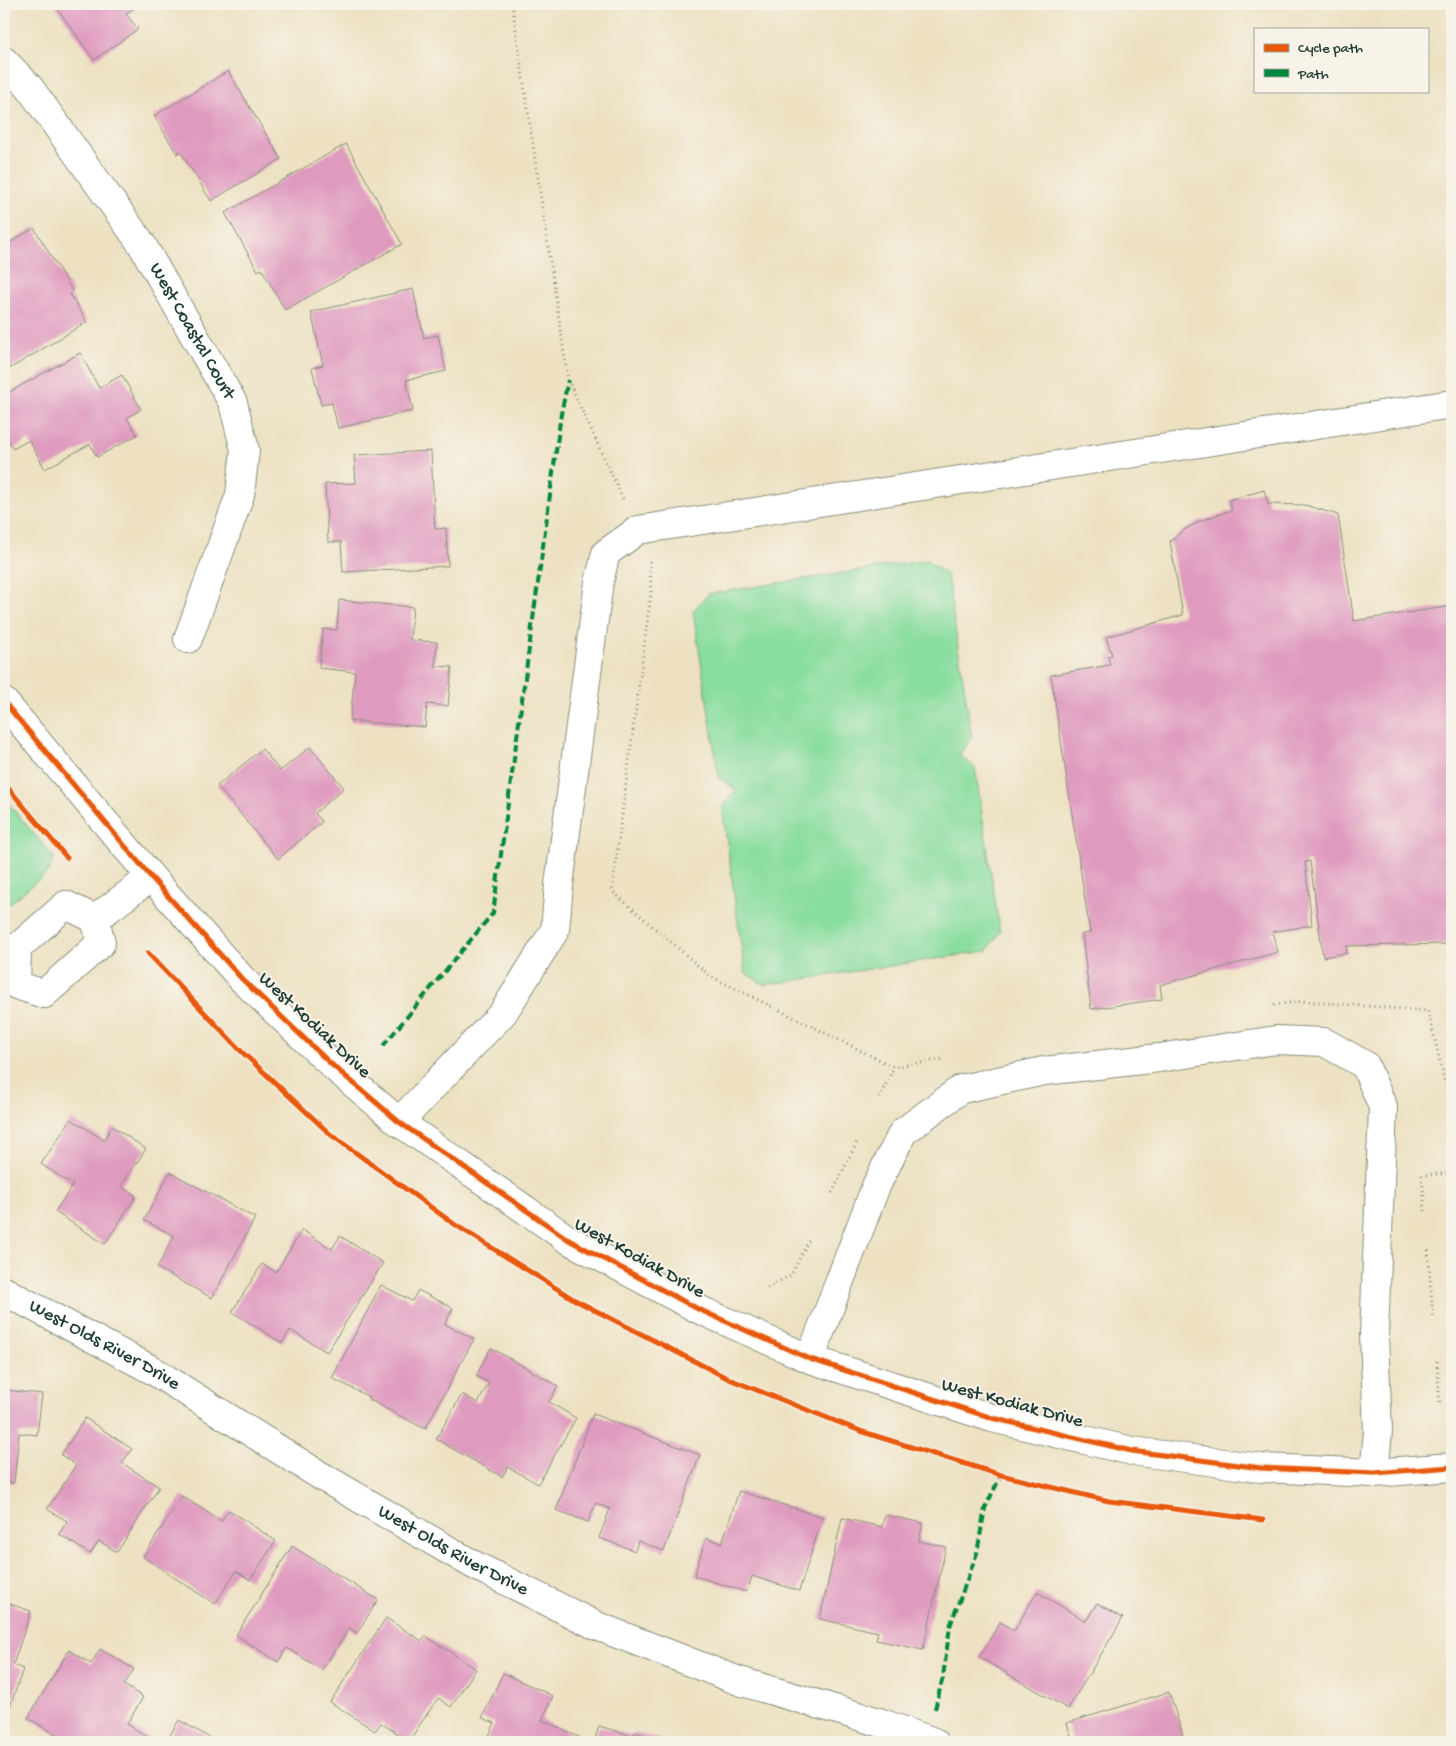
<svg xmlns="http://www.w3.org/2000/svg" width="1456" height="1746" viewBox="0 0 1456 1746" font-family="'Gochi Hand',sans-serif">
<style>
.park{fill:#88dd9f;stroke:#548d6a}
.building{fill:#df9abf}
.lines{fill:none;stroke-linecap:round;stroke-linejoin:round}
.minor-casing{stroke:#868f7b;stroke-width:30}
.path{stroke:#868f7b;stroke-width:3;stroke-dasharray:1 4;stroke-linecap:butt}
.minor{stroke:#fff;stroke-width:28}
.quiet{stroke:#00873e;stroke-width:4;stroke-dasharray:8 4;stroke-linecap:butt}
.cycleway-casing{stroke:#f7f3e8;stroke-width:8}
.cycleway{stroke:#e8590c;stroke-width:5}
.labels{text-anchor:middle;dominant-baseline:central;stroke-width:4;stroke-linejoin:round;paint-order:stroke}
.street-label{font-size:19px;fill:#1f3d34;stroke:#f7f3e8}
</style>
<rect width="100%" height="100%" fill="#f7f3e8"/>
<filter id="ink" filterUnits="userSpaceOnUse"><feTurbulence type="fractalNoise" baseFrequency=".02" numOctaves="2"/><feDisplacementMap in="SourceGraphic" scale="10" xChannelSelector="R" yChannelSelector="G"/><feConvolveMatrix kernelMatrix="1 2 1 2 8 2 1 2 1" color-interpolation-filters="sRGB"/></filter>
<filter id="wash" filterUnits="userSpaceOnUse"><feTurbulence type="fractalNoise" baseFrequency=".0096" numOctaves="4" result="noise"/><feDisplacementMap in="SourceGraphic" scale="20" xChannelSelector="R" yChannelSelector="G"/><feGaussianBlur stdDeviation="1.12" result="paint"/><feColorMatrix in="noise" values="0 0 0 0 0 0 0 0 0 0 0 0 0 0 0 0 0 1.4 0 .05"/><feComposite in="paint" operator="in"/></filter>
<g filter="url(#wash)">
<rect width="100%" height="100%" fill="#ede1c2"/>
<path class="park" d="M927 560 947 575 972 738 959 755 975 768 1000 932 987 951 765 985 745 973 722 807 736 790 719 778 693 611 708 594Z
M4 798 54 858 48 872 4 908Z"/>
<g id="blocks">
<path class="building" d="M54 4H140L126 14 138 29 94 60Z
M228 71 281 159 211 201 180 151 177 154 154 116Z
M346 144 402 244 285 310 262 269 258 271 225 213Z
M34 228 73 292 70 294 87 322 6 371 4 367V246Z
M413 289 424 338 438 335 446 371 406 380 413 411 338 428 332 403 321 405 312 368 323 365 311 312Z
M80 353 99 388 122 375 141 409 127 418 137 435 97 457 90 444 45 469 29 440 13 449 4 432V395Z
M431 451 435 529 446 528 448 566 343 572 341 542H328L325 484 356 483 354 455Z
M1264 490 1268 504 1305 505 1338 515 1354 621 1452 606V944L1346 946 1347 953 1323 957 1310 861 1305 862 1312 925 1272 932 1278 952 1160 985 1162 999 1091 1009 1082 934 1090 933 1051 675 1110 665 1108 656 1112 655 1106 637 1183 615 1170 541 1184 530 1200 521 1232 510 1229 500Z
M339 600 413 607 410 640 437 642 435 666 452 667 448 706 427 704 425 727 350 721 355 672 319 668 323 629 337 630Z
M310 747 344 788 315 813 322 822 278 859 217 786 262 749 280 771Z
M71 1119 104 1140 112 1126 146 1149 121 1186 136 1196 105 1244 55 1212 73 1185 41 1164Z
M170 1172 255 1218 212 1298 157 1268 174 1236 144 1220Z
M302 1230 332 1249 340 1236 383 1263 327 1352 290 1330 282 1343 232 1312 262 1264 276 1272Z
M381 1285 412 1301 418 1290 453 1308 445 1324 474 1339 425 1429 368 1399 369 1397 332 1378Z
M491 1348 558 1386 549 1402 576 1418 538 1484 508 1467 502 1477 436 1439 462 1394 478 1403 489 1383 476 1376Z
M4 1390 42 1394 37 1435 19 1433 14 1483 4 1482Z
M593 1414 700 1455 664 1551 638 1541 635 1551 599 1538 610 1509 596 1503 588 1522 556 1510Z
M85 1418 132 1449 122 1463 159 1487 117 1552 99 1541 90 1554 59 1534 67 1521 47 1509 76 1465 61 1455Z
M739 1491 823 1517 799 1591 752 1576 747 1592 694 1576 706 1538 722 1543Z
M182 1496 221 1521 229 1510 276 1541 250 1580 236 1571 215 1604 143 1557Z
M885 1515 923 1523 919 1541 946 1547 923 1650 876 1640 878 1632 820 1619 842 1518 882 1527Z
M292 1546 378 1600 357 1633 349 1628 322 1670 287 1648 278 1662 236 1635Z
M1037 1592 1086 1621 1097 1603 1123 1618 1068 1709 979 1657 1000 1622 1014 1631Z
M4 1602 31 1611 13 1665 23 1669 4 1724Z
M386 1618 422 1641 426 1636 476 1669 451 1707 438 1698 409 1741 381 1723 375 1731 330 1702Z
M100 1649 134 1669 124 1685 143 1697 127 1724 152 1740 151 1742H69L28 1718 69 1650 91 1664Z
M503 1673 553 1696 542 1720 581 1738 579 1742H486L495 1723 482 1718Z
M1169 1692 1185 1742H1073L1067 1723Z
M179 1720 217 1742H166Z
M599 1726 633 1736 635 1732 669 1742H594Z"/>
</g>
</g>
<g filter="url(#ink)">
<use href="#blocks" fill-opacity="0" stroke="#868f7b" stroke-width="1"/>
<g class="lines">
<g class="minor-casing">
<g id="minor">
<path id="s1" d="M4 61 29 87 141 243 233 403 245 450 240 495 188 639"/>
<path d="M4 702 151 877 242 979 331 1064 399 1122 569 1240 698 1309 810 1359 992 1418 1132 1451 1261 1468 1374 1473 1452 1467"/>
<path d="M66 905 95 919 101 943 44 994 16 985 17 948Z"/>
<path d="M95 919 151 877"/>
<path d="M399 1122 503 1013 555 930 559 885 599 582 606 553 638 530 1452 404"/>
<path id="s2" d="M4 1291 152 1370 321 1476 474 1565 597 1626 739 1681 882 1723 934 1742"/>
<path d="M810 1359 876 1186 903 1132 961 1089 1044 1071 1159 1058 1276 1040 1324 1042 1365 1065 1383 1107 1374 1336 1378 1431 1374 1473"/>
</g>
</g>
<path class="path" d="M512 4 568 380 624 501
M650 561 651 593 612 891 710 976 894 1067 944 1059
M1274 1005 1303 1001 1428 1011 1452 1112
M879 1098 894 1067
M832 1193 858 1140
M1425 1211 1422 1175 1452 1173
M1428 1250 1433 1316
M767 1288 791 1275 809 1240
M1437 1361 1440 1405"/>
<use href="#minor" class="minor"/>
<path class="quiet" d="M383 1046 493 913 561 414 568 380
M935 1709 943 1677 950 1626 977 1553 985 1508 1001 1475"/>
<g class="cycleway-casing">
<path id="cycleway" d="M4 702 151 877 242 979 331 1064 399 1122 569 1240 698 1309 810 1359 992 1418 1132 1451 1261 1468 1374 1473 1452 1467
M4 783 67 858
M148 953 241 1051 330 1134 454 1224 575 1300 729 1379 863 1432 1001 1475 1109 1501 1263 1520"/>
</g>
<use href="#cycleway" class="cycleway"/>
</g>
</g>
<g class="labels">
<g class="street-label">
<text stroke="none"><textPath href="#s1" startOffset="330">West Coastal Court</textPath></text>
<text transform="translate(314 1026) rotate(43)">West Kodiak Drive</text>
<text transform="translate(639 1259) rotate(29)">West Kodiak Drive</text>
<text stroke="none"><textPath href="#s2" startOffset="114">West Olds River Drive</textPath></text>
<text transform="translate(1012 1404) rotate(15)">West Kodiak Drive</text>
<text stroke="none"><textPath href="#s2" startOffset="519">West Olds River Drive</textPath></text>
</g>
</g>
<rect width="1456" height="1746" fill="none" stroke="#f7f3e8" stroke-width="20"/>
<rect x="1254" y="28" width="175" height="65" fill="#f7f3e8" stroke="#a1aaa0"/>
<rect x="1264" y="44" width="25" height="8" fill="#e8590c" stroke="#a1aaa0"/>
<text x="1298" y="52" font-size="15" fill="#1f3d34">Cycle path</text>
<rect x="1264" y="69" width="25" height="8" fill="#00873e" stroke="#a1aaa0"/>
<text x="1298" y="78" font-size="15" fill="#1f3d34">Path</text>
</svg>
